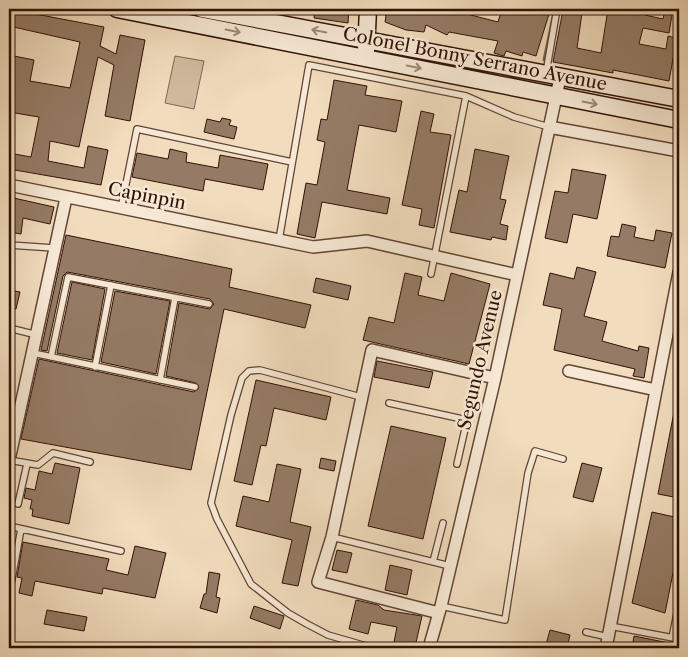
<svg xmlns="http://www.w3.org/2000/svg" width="688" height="657" viewBox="0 0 688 657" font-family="'Libre Caslon Text',serif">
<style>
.green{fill:#d0ba9e;stroke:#806652}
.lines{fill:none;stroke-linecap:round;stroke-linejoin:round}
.stream{stroke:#7d624f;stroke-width:3}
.building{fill:#957b65;stroke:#311206}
.service-casing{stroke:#614434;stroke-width:8}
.minor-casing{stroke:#614434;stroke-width:14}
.secondary-casing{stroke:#311206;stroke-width:19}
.service{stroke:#f6e8d4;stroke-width:5.5}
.minor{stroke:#f6e8d4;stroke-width:11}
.secondary{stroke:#f6e8d4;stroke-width:16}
.oneway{stroke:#9d8877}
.labels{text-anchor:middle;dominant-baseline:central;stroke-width:5;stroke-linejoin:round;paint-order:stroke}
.street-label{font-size:18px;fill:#311206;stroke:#f6e8d4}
</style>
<rect width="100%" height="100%" fill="#f1dcbd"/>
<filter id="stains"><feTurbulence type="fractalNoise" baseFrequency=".004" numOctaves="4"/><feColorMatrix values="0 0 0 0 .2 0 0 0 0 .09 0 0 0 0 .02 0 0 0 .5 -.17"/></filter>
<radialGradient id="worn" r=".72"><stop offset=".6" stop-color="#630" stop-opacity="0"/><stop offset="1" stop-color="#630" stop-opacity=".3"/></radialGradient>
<path class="green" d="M175 56 204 61 194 109 165 103Z"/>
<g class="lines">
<path class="stream" d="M544 60 553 17"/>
</g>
<path class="building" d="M9 9 104 27 100 46 116 54 120 35 145 40 130 121 105 116 114 65 98 57 79 147 50 141 48 161 84 168 88 146 108 150 101 185 9 169V153L31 157 39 117 9 112V55L34 60 30 81 70 88 80 42 9 26Z
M315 9H349L348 23 314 18Z
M380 9H467L463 13 498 22 502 9H532L549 14 536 56 523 52 522 56 506 51 504 56 494 53 498 41 449 32 447 35 426 25 424 32 406 30 385 22 386 16Z
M608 9H646L645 15 663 19 665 9H673L669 33 643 28 639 44 666 49 668 36 679 39V49L675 48 669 81 613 70V73L553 62 563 10 582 13 577 48 601 53Z
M334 80 367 86 365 95 402 101 396 132 359 125 347 190 390 198 387 214 322 202 315 238 297 234 306 183 317 185 325 142 317 140 321 119 327 120Z
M421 111 434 114 430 132 451 135 434 228 419 225 422 209 402 205Z
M222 118 231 120 229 125 237 127 234 139 204 132 207 119 220 122Z
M170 149 187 153 186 162 218 168 220 155 268 164 263 190 205 179 203 191 132 177 137 153 168 159Z
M475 149 509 156 500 199 506 200 500 224 508 226 506 240 492 237 491 240 450 232 459 190 467 192Z
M572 169 606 175 597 219 573 214 567 243 545 238 555 191 568 193Z
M9 197 54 207 50 224 23 218 21 234 9 232Z
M622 224 636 227 634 237 654 241 656 230 672 233 665 268 607 256 611 236 619 237Z
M66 235 232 269 229 287 311 305 305 328 224 309 191 470 21 439 39 359 194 392 199 388 196 383 166 376 179 303 210 309 214 304 210 299 67 272 63 276 47 351 41 350Z
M577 267 596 272 584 316 607 322 602 341 638 351 639 346 649 348 644 378 633 376 635 369 554 350 562 309 543 305 550 273 574 279Z
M405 273 422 277 418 295 444 301 451 273 490 284 469 364 363 340 369 317 394 323Z
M316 278 351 286 348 300 313 292Z
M72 282 105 289 92 360 57 353Z
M9 290 20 292 16 309 9 307Z
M115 291 170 301 156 374 101 362Z
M377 361 433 372 429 388 374 377Z
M256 380 331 397 326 420 274 408 266 446 261 445 252 485 234 481Z
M675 407H679V498L658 494Z
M391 426 446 438 423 539 368 526Z
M321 458 336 461 334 471 319 468Z
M55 463 80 468 69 524 32 516 33 509H30L32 500 24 498 26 488 35 490 39 471 52 474Z
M582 463 602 468 593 502 573 497Z
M277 464 301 469 290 522 311 527 298 586 282 583 292 540 236 526 243 496 269 502Z
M652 512 679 518V543L665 613 632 603Z
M23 542 109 559 106 570 128 575 135 546 166 553 155 598 103 588 102 594 35 581 32 596 19 593 22 578 17 577Z
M337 550 352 553 347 573 332 570Z
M390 565 412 570 407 595 385 590Z
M209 572 220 574 216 597 220 598 217 613 200 608 204 594H206Z
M356 600 378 605 384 610 422 616 415 647 394 642 397 627 371 622 368 634 349 629Z
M254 606 284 616 280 629 250 618Z
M47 610 87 617 84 631 44 624Z
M550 630 570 635 567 648H545Z
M634 636 674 644V648H632Z"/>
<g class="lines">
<g class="service-casing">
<path id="service" d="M546 73 557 9
M121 209 137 129 292 162
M279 240 309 65 466 96 514 117 549 127
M9 245 54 248
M431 274 466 96
M9 328 37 335
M33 353 195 387
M51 357 68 277 209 304
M95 367 111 285
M160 380 175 298
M361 397 260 370 249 371 242 378 231 415 211 503 217 519 251 584 288 613 307 624 328 635 373 648
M389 403 467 420 457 464
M9 460 38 465 53 453 90 462
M18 504 27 464
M9 526 121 551
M332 537 450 566
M433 562 443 523
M9 595 21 529
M441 606 505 620 528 473 535 451 563 459
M610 626 679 639
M586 632 608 637
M672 638 679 603"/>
</g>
<g class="minor-casing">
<path id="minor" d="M549 127 679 151
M9 185 313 247 367 241 517 275
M569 371 656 390
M9 460 66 198
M439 613 318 582 332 537 372 350 495 378
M429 648 441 606 495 378 560 78
M606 648 679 272"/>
</g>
<g class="secondary-casing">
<path id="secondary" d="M117 9 679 120
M202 9 679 99
M366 51 368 9"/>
</g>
<use href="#service" class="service"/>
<use href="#minor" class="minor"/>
<use href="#secondary" class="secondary"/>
</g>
<defs><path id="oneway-shaft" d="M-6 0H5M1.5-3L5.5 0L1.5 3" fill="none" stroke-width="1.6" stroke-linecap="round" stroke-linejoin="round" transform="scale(1.25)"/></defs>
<g class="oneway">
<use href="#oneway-shaft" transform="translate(233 31) rotate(11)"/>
<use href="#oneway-shaft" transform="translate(319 31) rotate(-169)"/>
<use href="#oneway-shaft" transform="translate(414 67) rotate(12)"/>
<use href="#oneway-shaft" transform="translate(590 103) rotate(11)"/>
</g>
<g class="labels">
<g class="street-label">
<text transform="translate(475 59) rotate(11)">Colonel Bonny Serrano Avenue</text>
<text transform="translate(147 196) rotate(11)">Capinpin</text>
<text transform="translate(480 360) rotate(-77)">Segundo Avenue</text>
</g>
</g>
<rect width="688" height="657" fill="none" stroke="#f1dcbd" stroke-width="30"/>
<rect x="10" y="10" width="668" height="637" fill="none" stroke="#311206" stroke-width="2.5"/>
<rect x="15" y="15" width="658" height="627" fill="none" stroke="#311206"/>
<rect width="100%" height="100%" filter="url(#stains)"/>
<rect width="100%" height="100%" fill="url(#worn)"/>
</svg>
